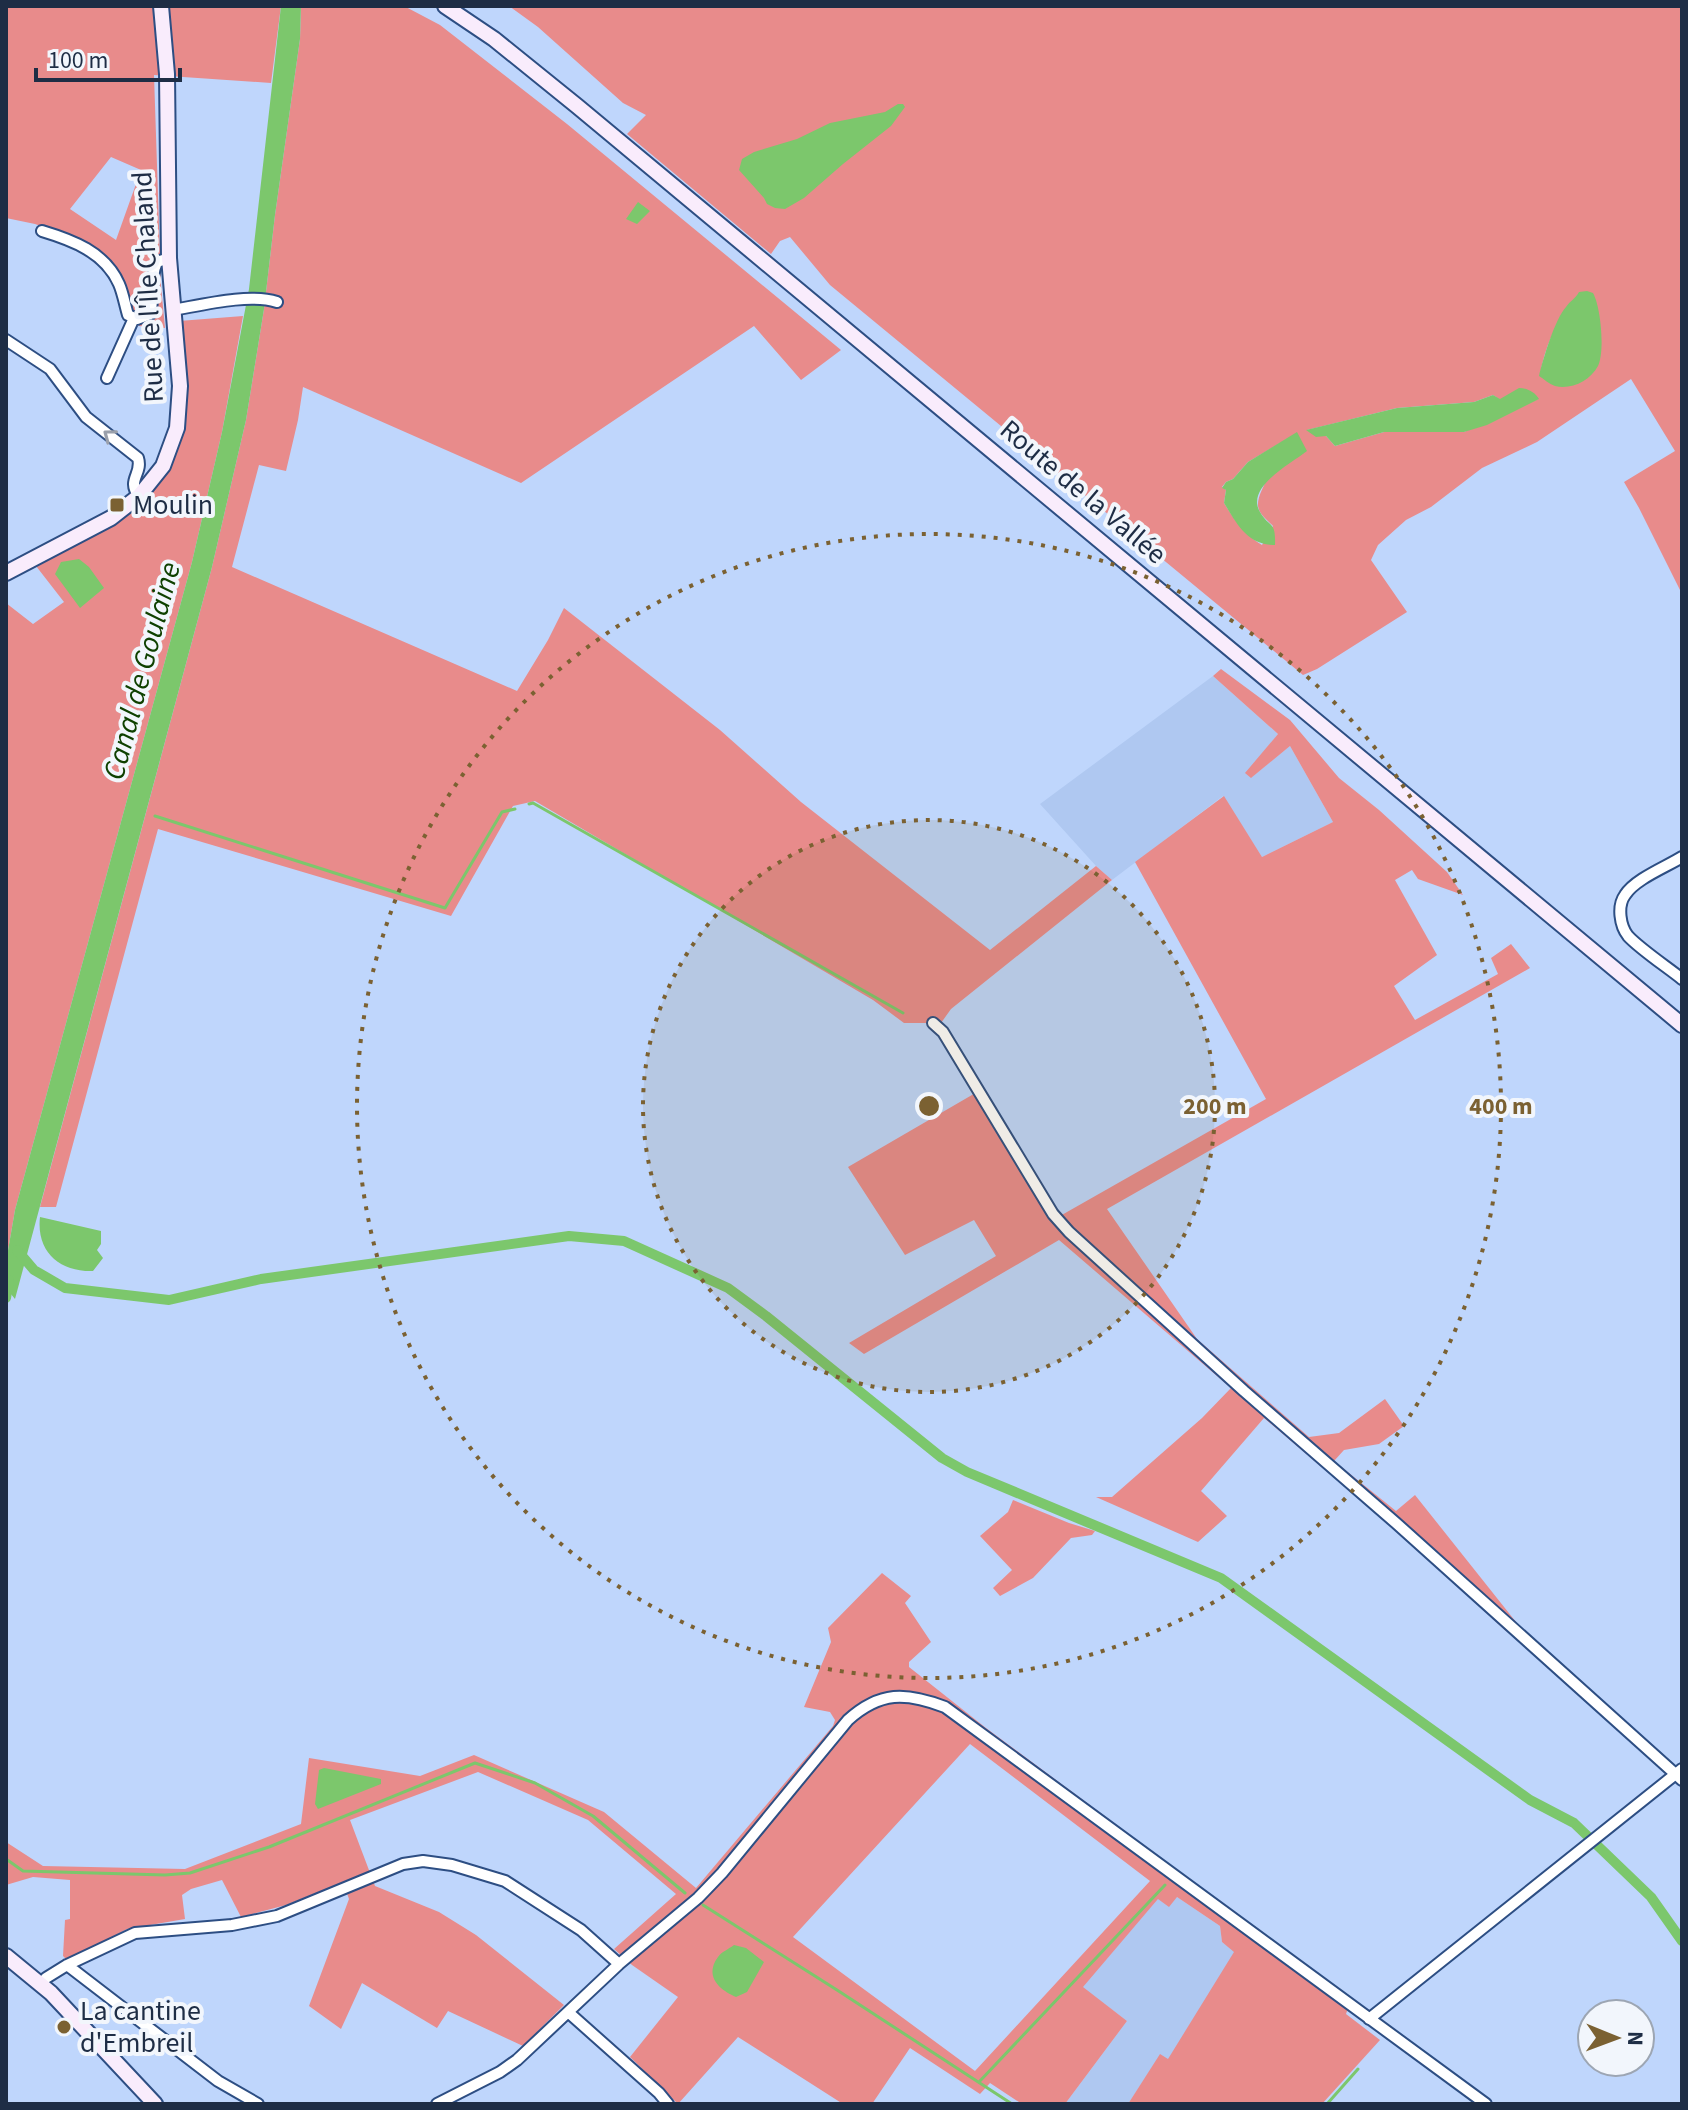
<svg xmlns="http://www.w3.org/2000/svg" width="1688" height="2110" viewBox="0 0 1688 2110" font-family="'Source Sans 3',sans-serif">
<style>
.built{fill:#afc8f1}
.green{fill:#e88b8b;fill-rule:evenodd}
.water{fill:#7cc76c}
.lines{fill:none;stroke-linecap:round;stroke-linejoin:round}
.stream{stroke:#7cc76c;stroke-width:3}
.canal{stroke:#7cc76c;stroke-width:10}
.street-casing{stroke:#2d4e83;stroke-width:14}
.secondary-casing{stroke:#2d4e83;stroke-width:18}
.street{stroke:#fff;stroke-width:10}
.secondary{stroke:#f9ecfc;stroke-width:14}
.oneway{stroke:#9aa0ab}
.ring{fill:none;stroke:#7b6132;stroke-width:4;stroke-dasharray:4 8}
.poi-dot{fill:#7b6132;stroke:#f2f6fc;stroke-width:3}
.labels{text-anchor:middle;dominant-baseline:central;stroke-width:8;stroke-linejoin:round;paint-order:stroke}
.street-label{font-size:28px;fill:#1e2d45;stroke:#f2f6fc}
.poi-label{font-size:28px;fill:#1e2d45;stroke:#f2f6fc;text-anchor:start}
.water-label{font-size:30px;font-style:italic;fill:#0f4101;stroke:#f2f6fc}
.centre{fill:#7b6132;stroke:#f2f6fc;stroke-width:4}
.ring-label{font-size:24px;text-anchor:middle;font-weight:bold;fill:#7b6132;stroke:#f2f6fc;stroke-width:8;stroke-linejoin:round;paint-order:stroke}
</style>
<rect width="100%" height="100%" fill="#bfd6fc"/>
<path class="built" d="M1213 676 1278 734 1246 773 1252 777 1290 746 1333 822 1262 857 1223 796 1112 880 1096 866 1040 804Z
M1177 1897 1220 1926 1222 1942 1235 1952 1168 2060 1160 2055 1128 2104H1065L1127 2021 1082 1987 1158 1899Z"/>
<path class="green" d="M6 6H281L271 83 154 75 161 286 165 328 139 326 131 308 101 255 85 242 35 224 6 218ZM111 157 141 170 116 240 70 209Z
M301 6H404L440 25 567 124 841 350 801 380 754 326 521 483 303 387 298 420 286 471 259 465 232 567 517 691 548 640 564 608 720 730 801 802 990 950 1096 866 1112 880 951 1009 941 1023H904L873 1000 535 801 513 806 451 916 158 829 56 1207H40L212 567 246 420 264 309 275 215 300 39Z
M509 6H1682V594L1639 508 1624 482 1675 451 1631 379 1537 442 1482 468 1431 507 1406 520 1378 545 1371 560 1407 612 1317 669 1303 675 830 285 790 237 780 241 771 254 627 134 646 115 623 103 538 27ZM1574 301 1540 376C1544 348 1556 322 1574 301ZM1493 395 1499 399H1538L1464 432H1384L1335 446 1326 436 1307 430 1397 408 1474 402ZM1297 433C1288 448 1256 489 1258 506 1259 514 1267 520 1273 526L1262 545C1244 534 1235 521 1224 503L1226 490 1222 487 1226 482 1233 479 1248 462Z
M243 316 222 432 192 562 15 1210 6 1262V603L33 624 64 602 36 566 93 532C114 528 133 510 147 495 157 484 166 473 173 460 196 419 185 365 179 321Z
M1221 669 1290 720 1339 778 1379 810 1447 872 1463 895 1418 879 1412 870 1395 880 1437 955 1394 986 1415 1020 1498 974 1491 958 1511 944 1530 968 1107 1209 1197 1339 1309 1437 1339 1433 1385 1399 1404 1426 1379 1444 1344 1450 1334 1461 1396 1511 1415 1495 1516 1622 1506 1631 1405 1538 1264 1418 1201 1491 1227 1516 1198 1542 1096 1497H1112L1202 1418 1231 1388 1059 1240 864 1354 849 1343 996 1256 974 1220 905 1255 848 1167 984 1088 1060 1216 1266 1099 1135 862 1224 796 1262 857 1333 822 1290 746 1251 778 1245 773 1278 734 1213 676Z
M1013 1500 1069 1523 1095 1531 1092 1535 1071 1538 1033 1578 1000 1596 993 1588 1012 1570 980 1536 1008 1512Z
M882 1573 911 1596 905 1603 931 1642 909 1662V1667L986 1728 1351 1999 1346 2014 1380 2040 1322 2104H1128L1160 2054 1168 2059 1234 1952 1222 1942 1220 1926 1177 1897 1169 1907 1158 1899 1083 1987 1127 2021 1065 2104H1022L990 2083 980 2094 910 2048 872 2104H843L738 2037 678 2104 630 2057 678 1997 632 1965 614 1949 676 1894 588 1820 478 1772 350 1820 375 1886 439 1912 476 1935 564 2005 523 2046 448 2011 437 2028 362 1983 341 2029 309 2006 349 1899 343 1882 286 1905 241 1917 222 1880 191 1889 182 1895 185 1919 127 1929 67 1960 63 1956 65 1920 70 1919V1880L33 1877 6 1885V1842L43 1866 185 1869 301 1824 309 1758 420 1776 474 1755 604 1812 696 1888 833 1726 835 1720 830 1712 804 1707 831 1642 828 1628ZM970 1744 1150 1881 975 2071 793 1937Z"/>
<path class="water" d="M281 6H301L300 39 275 215 264 309 246 420 212 567 15 1299 6 1288V1262L15 1210 192 562 222 432 249 289Z
M898 104H903L905 107 891 126 843 164 804 198 785 209 775 208 767 204 764 198 739 170 742 159 754 152 797 139 830 123 885 112Z
M638 202 650 211 637 224 626 219Z
M1587 291 1593 293C1601 307 1605 352 1598 366 1590 381 1571 390 1555 386 1549 384 1544 379 1539 376 1543 359 1555 319 1566 307 1570 301 1575 299 1579 292Z
M1519 388C1527 388 1535 392 1539 399L1487 425 1464 432H1384L1335 446 1326 436 1316 437 1306 430 1397 408 1474 402 1493 395 1500 399Z
M1297 432 1307 451C1292 463 1245 487 1260 512 1269 528 1276 520 1275 545 1247 545 1237 524 1224 503L1226 490 1222 488 1226 482 1233 479 1248 462Z
M79 559 89 567 104 588 80 608 55 574 61 562Z
M40 1217 101 1231V1244L97 1250 103 1258 93 1271C60 1272 36 1252 40 1217Z
M324 1768 381 1779V1784L318 1809 315 1804 319 1770Z
M734 1945 746 1948 764 1962 747 1992 736 1997C719 1990 704 1976 718 1957 721 1952 729 1949 734 1945Z"/>
<g class="lines">
<path class="stream" d="M529 804 533 803 903 1013
M155 816 445 908 502 812 515 809
M6 1859 23 1871 165 1875 190 1873 269 1847 475 1763 535 1783 593 1816 685 1893
M703 1905 837 1990 1012 2104
M979 2082 1165 1885
M1327 2104 1358 2069"/>
<path class="canal" d="M17 1250 34 1270 65 1288 169 1300 261 1279 569 1236 624 1241 728 1288 766 1316 942 1458 967 1472 1221 1578 1530 1800 1574 1823 1651 1897 1682 1941
M6 1298 9 1280"/>
<g class="street-casing">
<path id="street" d="M42 231C72 240 105 252 119 284 123 293 125 305 128 315L137 319 150 314C155 295 149 280 157 262L169 258
M173 310C202 305 249 293 277 302
M6 340 50 369 86 417 138 458C143 474 126 480 139 496
M107 378 134 318
M1682 857C1666 867 1635 879 1625 895 1617 906 1620 926 1628 936 1640 949 1667 967 1682 979
M933 1023 943 1032 1053 1214 1069 1232 1244 1391 1396 1523 1682 1780
M67 1965 218 2081 258 2104
M41 1984 46 1978 67 1965 135 1933 232 1925 277 1916 403 1864 423 1861 452 1865 505 1881 581 1930 619 1964
M568 2012 659 2093 668 2104
M1369 2019 1682 1769
M437 2104 500 2072 517 2060 619 1964 698 1898 722 1873 848 1720C880 1691 906 1692 945 1707L1486 2104"/>
</g>
<g class="secondary-casing">
<path id="secondary" d="M445 6 494 39 577 106 1682 1025
M6 573 111 518 139 496 163 466 177 428 180 386 169 258 167 74 161 6
M6 1956 51 1993 155 2104"/>
</g>
<use href="#street" class="street"/>
<use href="#secondary" class="secondary"/>
</g>
<defs><path id="oneway-chevron" d="M-2-3.5L2.5 0L-2 3.5" fill="none" stroke-width="1.6" stroke-linecap="round" stroke-linejoin="round" transform="scale(2)"/></defs>
<use class="oneway" href="#oneway-chevron" transform="translate(109 435) rotate(-143)"/>
<circle cx="929" cy="1106" r="286" fill="#7b6132" fill-opacity=".12"/>
<g class="ring">
<circle cx="929" cy="1106" r="286"/>
<circle cx="929" cy="1106" r="572"/>
</g>
<g class="poi-dot">
<rect x="109" y="497" width="16" height="16" rx="4"/>
<circle cx="64" cy="2027" r="8"/>
</g>
<g class="labels">
<g class="street-label">
<text transform="translate(148 287) rotate(-93)">Rue de l'Île Chaland</text>
<text transform="translate(1083 492) rotate(40)">Route de la Vallée</text>
</g>
<g class="poi-label">
<text x="133" y="505">Moulin</text>
<text x="80" y="2011">La cantine<tspan x="80" dy="32">d'Embreil</tspan></text>
</g>
<g class="water-label">
<text transform="translate(142 671) rotate(-75)">Canal de Goulaine</text>
</g>
</g>
<circle cx="929" cy="1106" r="12" class="centre"/>
<g class="ring-label">
<text x="1215" y="1114">200 m</text>
<text x="1501" y="1114">400 m</text>
</g>
<rect width="1688" height="2110" fill="none" stroke="#1e2d45" stroke-width="16"/>
<g transform="translate(1616 2038) rotate(91)"><circle r="38" fill="#f2f6fc" stroke="#9da6b3" stroke-width="2"/>
<path d="M0-6L14 30L0 20L-14 30Z" fill="#7b6132"/>
<text y="-12" font-size="22" font-weight="bold" text-anchor="middle" fill="#1e2d45">N</text>
</g>
<path d="M36 68v12h144v-12" fill="none" stroke="#1e2d45" stroke-width="4"/>
<text x="48" y="68" font-size="24" fill="#1e2d45" stroke="#f2f6fc" stroke-width="6" paint-order="stroke">100 m</text>
</svg>
